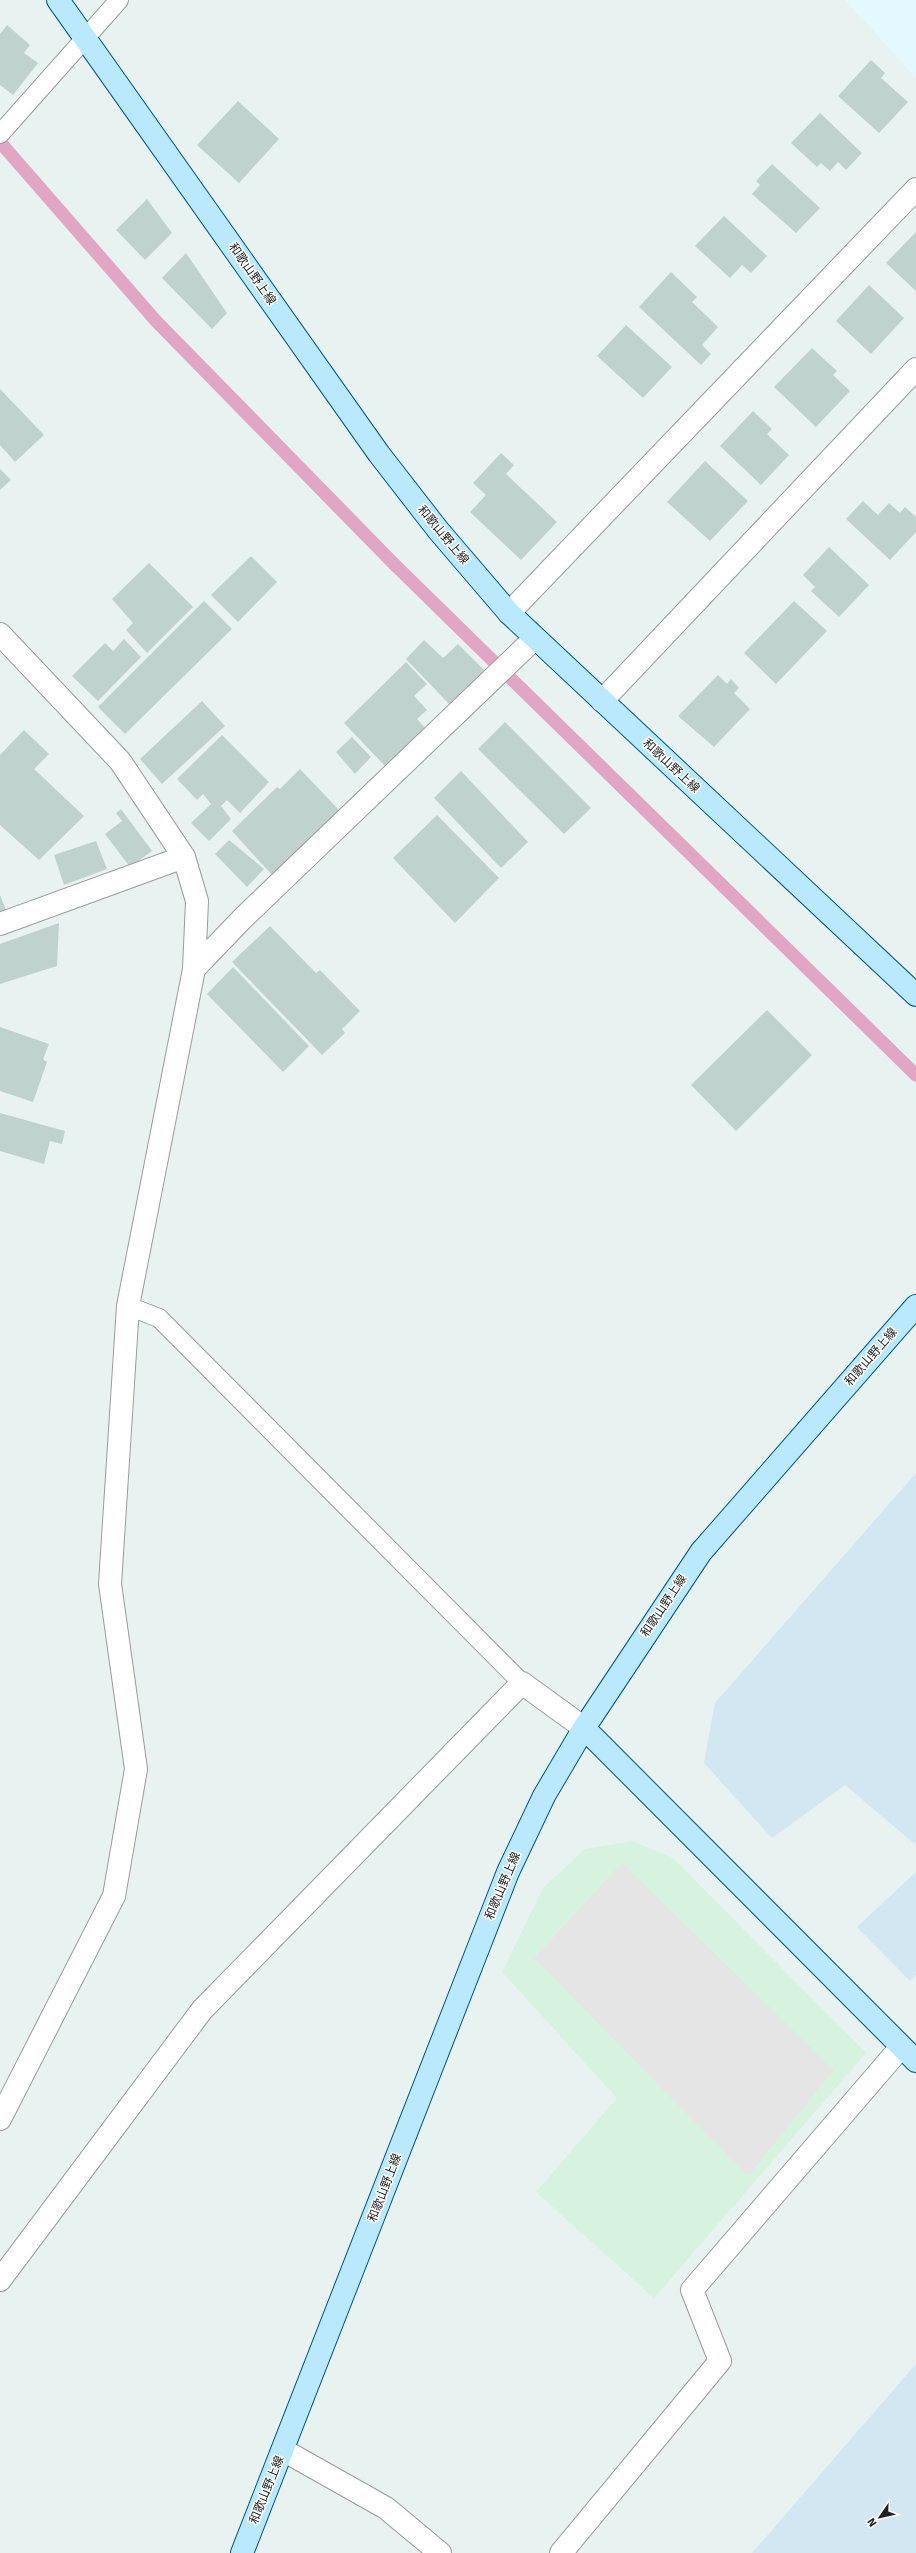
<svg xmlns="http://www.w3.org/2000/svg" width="916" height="2553" viewBox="0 0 916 2553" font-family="Signika,'Noto Sans JP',sans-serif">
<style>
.commercial{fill:#d6f3df}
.education{fill:#e4f8ff}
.farmland{fill:#d2e7f1}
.parking{fill:#e5e5e5}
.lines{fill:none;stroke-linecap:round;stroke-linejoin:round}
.stream{stroke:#e2a6c5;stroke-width:13}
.building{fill:#c0d2cd}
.lane-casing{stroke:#9b9b9b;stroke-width:20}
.street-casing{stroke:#9b9b9b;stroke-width:24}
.secondary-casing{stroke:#005381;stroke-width:24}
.lane{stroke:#fff;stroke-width:18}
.street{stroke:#fff;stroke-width:22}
.secondary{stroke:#bae9fe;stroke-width:22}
.labels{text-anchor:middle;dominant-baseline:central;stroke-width:3;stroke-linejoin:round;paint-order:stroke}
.street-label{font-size:12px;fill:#212121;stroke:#fff}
</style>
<rect width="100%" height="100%" fill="#e8f2f1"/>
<path class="commercial" d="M632 1841 674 1859 866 2053 654 2298 536 2192 617 2098 502 1972 543 1888 585 1849Z"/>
<path class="education" d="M845 0H916V78Z"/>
<path class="farmland" d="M916 1473V1845L845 1785 772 1838 704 1763 715 1703Z
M916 1872V1975L910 1981 857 1927Z
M916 2364V2553H752Z"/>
<path class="parking" d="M622 1863 834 2070 748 2176 534 1958Z"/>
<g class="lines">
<path class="stream" d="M0 142 156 321 393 563 916 1075"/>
</g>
<path class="building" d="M7 25 30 45 24 53 38 63 13 95 0 85V34Z
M871 60 885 73 881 78 908 102 879 133 838 96Z
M238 101 279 139 239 183 197 145Z
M820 113 862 153 846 170 838 162 830 171 821 163 817 167 791 143Z
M772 164 820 208 796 233 752 194 760 185 756 181Z
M147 199 172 233 145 260 116 230Z
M724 216 767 256 751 273 742 265 730 278 695 246Z
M916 232V291L886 263Z
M186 253 227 313 212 329 162 278Z
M671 272 697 297 692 302 718 327 702 345 711 354 701 365 639 307Z
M869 285 904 318 871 354 836 321Z
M626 325 672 367 643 398 597 356Z
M812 348 837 371 833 375 850 391 816 427 774 387Z
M0 389 44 435 15 462 0 445Z
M753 411 772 429 767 434 789 455 761 485 720 446Z
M501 453 514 465 506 474 557 522 521 560 470 512 486 495 473 483Z
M705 461 748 501 710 541 667 502Z
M0 469 11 480 0 490Z
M863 501 878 515 889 503 900 513 905 507 916 517V532L890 560 846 519Z
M829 547 869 585 839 617 811 591 815 587 803 575Z
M251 556 277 582 238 622 211 595Z
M149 563 193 607 147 653 126 630 133 623 112 599Z
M204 601 232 629 125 734 98 707Z
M794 601 827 631 776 684 744 653Z
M124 639 141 657 98 701 72 676 105 643 113 651Z
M424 640 443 658 458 644 486 672 451 706 406 659Z
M406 662 427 684 414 696 427 710 417 719 427 730 386 767 344 723Z
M718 675 727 684 731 679 739 688 734 693 750 709 714 747 678 716Z
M202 701 225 726 162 784 140 759Z
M505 722 591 808 564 834 478 749Z
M24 730 49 754 34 769 84 816 39 860 0 825V755Z
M222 735 269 782 240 813 227 800 221 806 231 819 209 841 191 823 211 804 203 794 197 800 177 779Z
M352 737 371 757 355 774 336 752Z
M300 769 339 810 272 875 232 831 277 787 280 789Z
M461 771 528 842 501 868 434 798Z
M121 809 152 851 130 867 105 834 122 821 116 813Z
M437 815 499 878 455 923 393 858Z
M229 840 264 869 247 887 215 854Z
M96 841 107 869 64 885 54 855Z
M0 895 6 910 0 912Z
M59 923 57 966 0 984V944Z
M270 926 316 973 320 970 360 1011 342 1029 345 1033 322 1055 232 962Z
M233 967 309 1046 283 1072 207 994Z
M767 1010 812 1055 736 1131 691 1085Z
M0 1027 49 1044 43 1059 47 1062 33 1102 0 1091Z
M0 1113 65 1131 62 1144 50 1141 44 1164 0 1151Z"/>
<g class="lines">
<g class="lane-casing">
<path id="lane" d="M0 134 119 0
M128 1306 159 1318 522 1683"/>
</g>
<g class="street-casing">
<path id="street" d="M509 613 916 189
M0 634 120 761 184 857 197 901 194 969 128 1306 110 1584 136 1769 114 1896 0 2119
M602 701 916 369
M0 924 184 857
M194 969 243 918 534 639
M0 2280 202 2010 522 1683 584 1728
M283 2450 386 2508 440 2553
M561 2553 720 2361 692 2290 901 2047"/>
</g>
<g class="secondary-casing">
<path id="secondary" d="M58 0 379 454 438 530 509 613 916 995
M584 1728 916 2061
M242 2553 508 1872 544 1796 584 1728 701 1552 916 1306"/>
</g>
<use href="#lane" class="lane"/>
<use href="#street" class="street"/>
<use href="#secondary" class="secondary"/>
</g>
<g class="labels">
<g class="street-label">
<text transform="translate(252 274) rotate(55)">和歌山野上線</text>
<text transform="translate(443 535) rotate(50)">和歌山野上線</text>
<text transform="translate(671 766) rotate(43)">和歌山野上線</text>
<text transform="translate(871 1357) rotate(-49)">和歌山野上線</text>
<text transform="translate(664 1606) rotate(-56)">和歌山野上線</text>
<text transform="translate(503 1886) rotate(-67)">和歌山野上線</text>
<text transform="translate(385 2188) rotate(-69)">和歌山野上線</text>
<text transform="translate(267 2490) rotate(-68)">和歌山野上線</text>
</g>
</g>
<g transform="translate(880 2517) rotate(236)" stroke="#ffffff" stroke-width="3" paint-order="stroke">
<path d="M0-3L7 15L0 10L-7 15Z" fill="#212121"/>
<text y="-6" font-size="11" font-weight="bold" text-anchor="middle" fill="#212121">N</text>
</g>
</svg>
